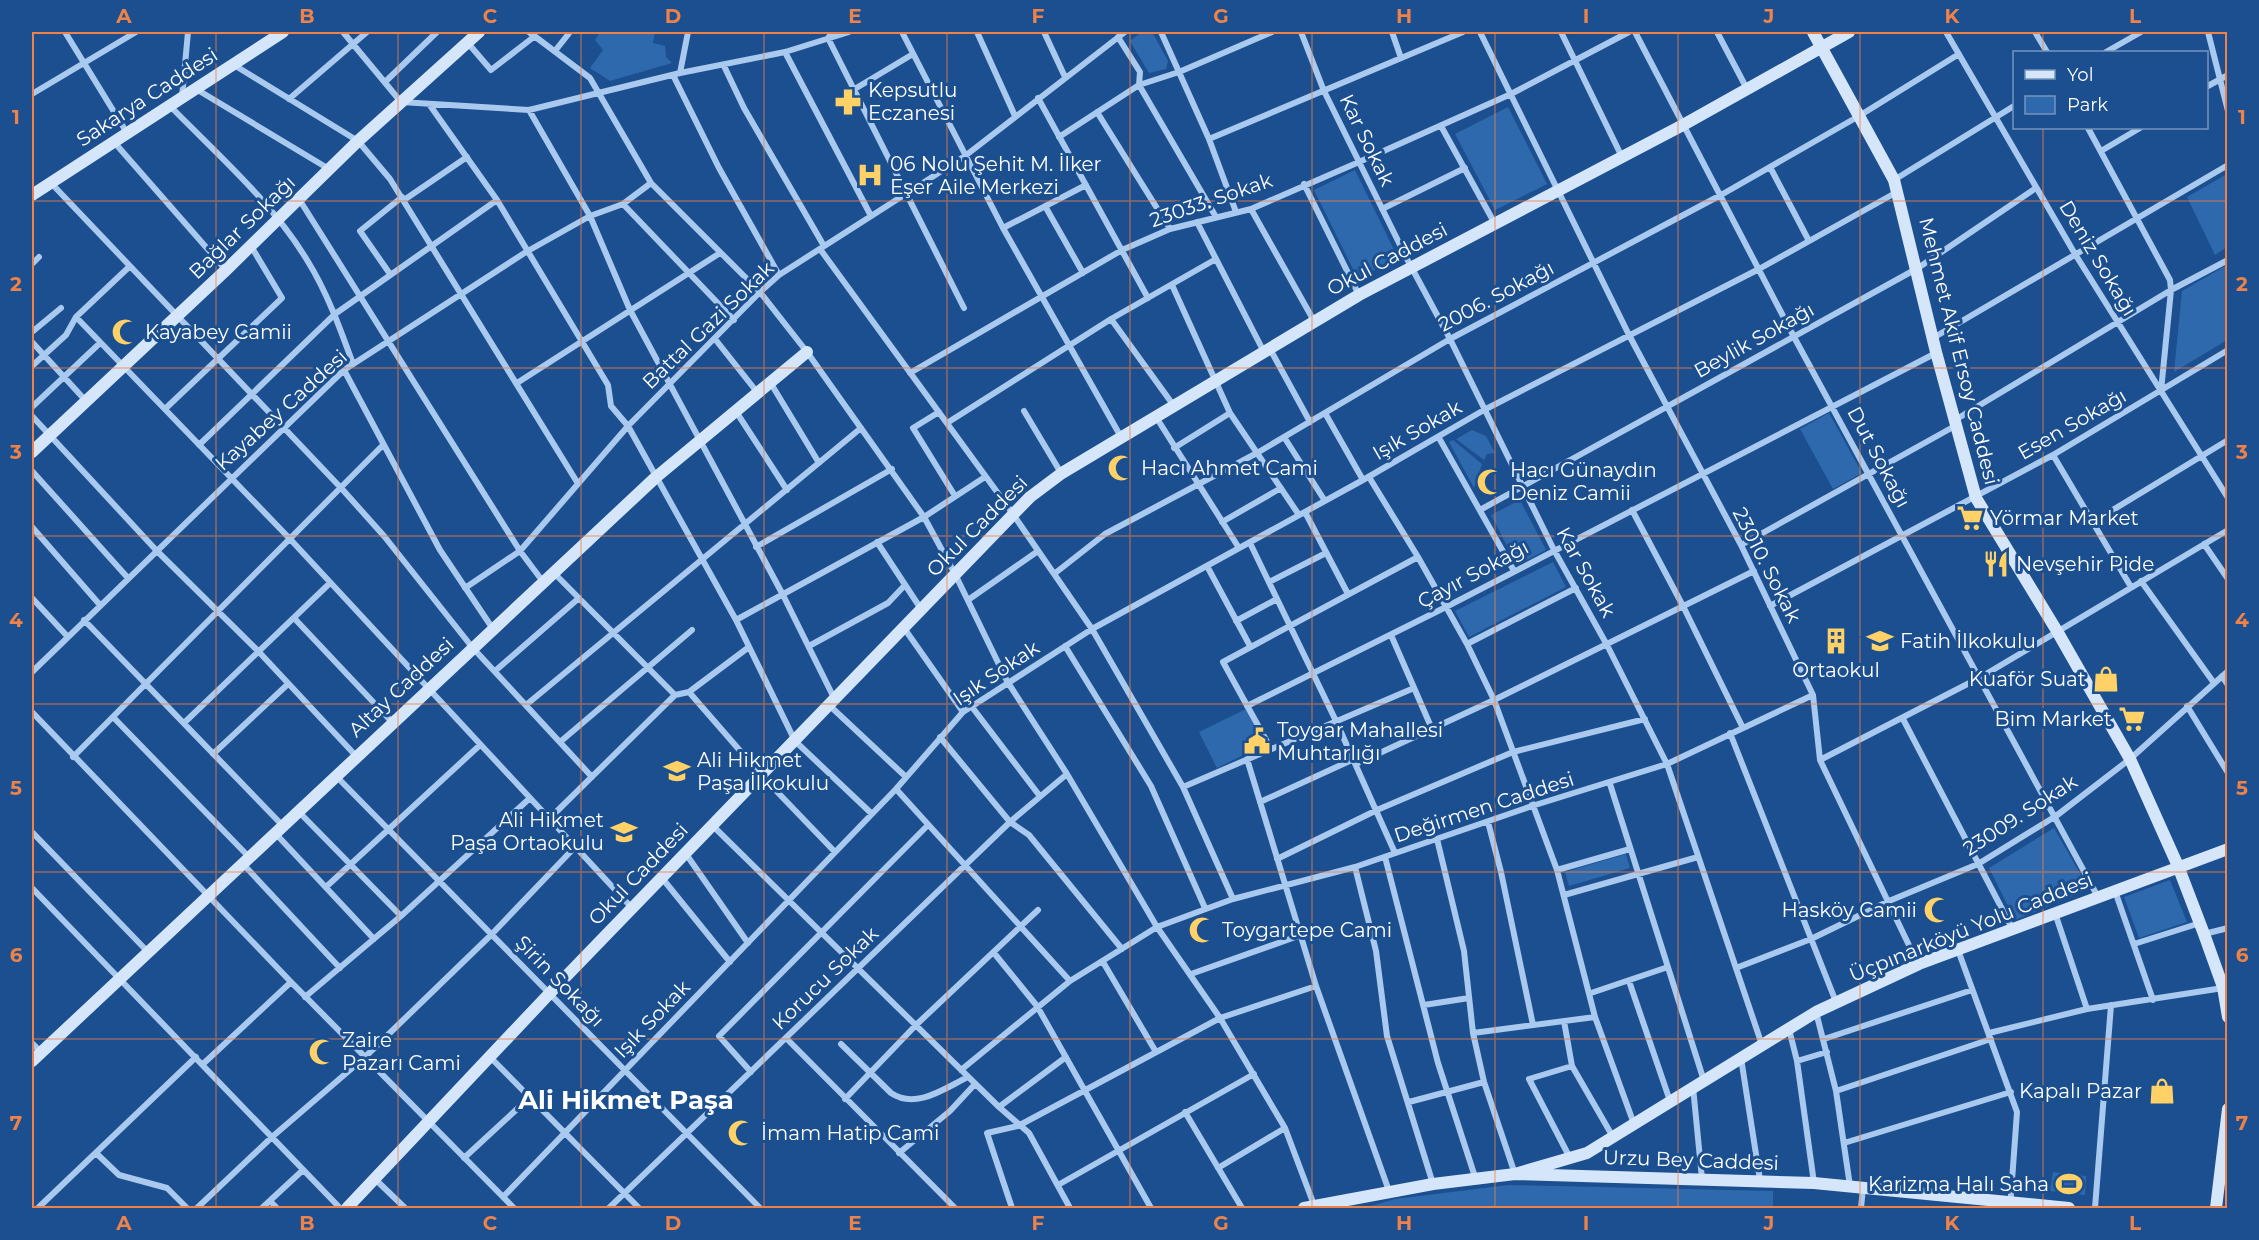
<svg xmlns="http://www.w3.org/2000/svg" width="2259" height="1240" viewBox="0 0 2259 1240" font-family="Montserrat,sans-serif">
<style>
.green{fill:#2e69ad}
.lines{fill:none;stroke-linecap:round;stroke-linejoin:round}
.street{stroke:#a9c9ee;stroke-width:6}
.secondary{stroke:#d6e6fa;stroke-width:12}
.grid{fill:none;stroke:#ee8249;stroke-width:1.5;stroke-opacity:0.55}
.labels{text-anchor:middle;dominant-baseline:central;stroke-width:6;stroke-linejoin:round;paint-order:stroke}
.poi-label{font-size:20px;fill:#fff;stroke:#1b4f8f;text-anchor:start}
.street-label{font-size:20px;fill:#fff;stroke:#1b4f8f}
.district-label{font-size:26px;font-weight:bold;fill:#fff;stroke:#1b4f8f}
.neatline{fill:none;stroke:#ee8249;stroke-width:2}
.grid-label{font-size:20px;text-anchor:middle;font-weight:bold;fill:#ee8249}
</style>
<rect width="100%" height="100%" fill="#1b4f8f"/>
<path class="green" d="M600 32H655L653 43 665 46 666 57 672 63 610 81 590 68 603 50 595 40Z
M1142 32H1152L1168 61 1166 69 1149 73 1130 41Z
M1508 107 1547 184 1495 210 1455 134Z
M1355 170 1396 254 1395 258 1361 278 1355 273 1314 190Z
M2227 174V247L2215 255 2187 197Z
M2227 265V340L2174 372 2182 291Z
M1829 413 1862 473 1833 489 1800 429Z
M1472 430 1486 436 1495 453 1487 454 1484 460 1456 439Z
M1453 440 1482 464 1474 488 1449 442Z
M1520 500 1546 550 1517 565 1491 515Z
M1553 562 1566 587 1469 637 1455 611Z
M1246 709 1264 745 1217 768 1199 732Z
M2054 828 2089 889 2015 920 1989 868Z
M1626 854 1630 868 1569 886 1565 872Z
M2170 880 2187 922 2139 938 2124 897Z
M2053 1172 2086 1176 2085 1195 2050 1191Z
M1508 1185 1773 1191V1208H1364L1395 1199Z"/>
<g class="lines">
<path class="street" d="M65 32 127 133
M343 32 401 102 529 110 680 73 785 52 849 32
M529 32 590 78 651 183 760 292 807 352 924 517 955 574 1007 681 1067 774 1157 927 1220 1018 1285 1128 1314 1205
M833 32 828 38 964 308
M902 32 1003 228 1121 437
M977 32 1015 116
M1044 32 1065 77
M1161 32 1209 139 1236 212
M1301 32 1324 91 1407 259 1450 339 1554 550 1607 645 1667 764 1762 1045
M1392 32 1401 58
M1480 32 1629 335 1741 545 1813 695 1820 760 1918 964
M1561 32 1622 157
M1635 32 1794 337 2098 897
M1717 32 1747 89
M1946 32 2075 254 2228 498
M2035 32 2047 52
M2208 32 2228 111
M1118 37 1140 72 1139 85 1216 217
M467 42 491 70 535 36
M555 51 570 32
M785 52 871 216
M2106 52 2141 32
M234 65 358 141 390 179 577 482
M724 66 744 108 824 246
M680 73 688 32
M673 75 719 168 779 275
M385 82 437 32
M2206 87 2228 75
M196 89 329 169
M853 90 913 54
M32 94 136 32
M182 97 188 32
M1038 98 1148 298
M289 99 367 32
M429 104 497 200 608 385 611 406 628 426 736 620 795 741 871 813
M170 106C217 154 272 202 307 260 327 292 340 328 353 364
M529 110 590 216 630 310 783 595 835 700
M1097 112 1170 229
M1441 126 1495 224
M2088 128 2170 280 2171 290 2161 391
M1059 137 1139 85 1179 72 1272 32
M1209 139 1463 32
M114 142 226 270
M2101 151 2140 128
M1770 167 1809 241
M1894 180 2014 106
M51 183 342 489 384 536 472 647 592 777
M1304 184 1359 295
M299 199 520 551 544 583
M404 200 467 157
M623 204 734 320
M1045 206 1083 273
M1251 209 1314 321
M1382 209 1465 168
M1197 222 1264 352
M1003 228 1086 185
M820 249 1008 507 1092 629 1183 787 1233 899
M32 264 39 257
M390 274 360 231 402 197
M1172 285 1230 413 1299 515
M76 317 291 540 632 908
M1111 319 1174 406
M32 332 61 308
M1933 338 2228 165
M715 339 757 392
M32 342 86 401
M1270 349 1310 422
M32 366 66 335 76 317 129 267
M344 370 440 550 493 629
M910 373 1122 250 1170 229 1251 209 1359 162 1511 94 1629 32
M770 382 819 463
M517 383 720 253
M32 407 100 343
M165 409 282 298 251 246
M735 410 787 490
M1024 411 1061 473
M939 412 913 428 955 496
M1325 413 1363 480
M32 416 156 550 259 652 357 757
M1156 417 1239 548
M1955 420 2171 290 2228 260
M947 423 1111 319 1216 259
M1284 437 1325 501
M1439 438 1514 571
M199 445 335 314 497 200
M1174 448 1230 413
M2053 455 2131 587
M32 471 128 578
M1369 477 1418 557 1467 644 1494 700 1557 870 1595 1017 1634 1124
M1480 510 1918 268 2036 188
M1632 510 1683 606 1743 728
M1305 512 1348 594
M1222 522 1281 488
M2093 522 2228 440
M32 527 100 605
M877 542 921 609
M1250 543 1336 721 1395 853
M2204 544 2228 579
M1741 545 1955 426
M756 547 892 469
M1207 566 1250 646
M554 573 675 695 689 692 762 776 834 851
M1054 574 1105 534 1257 453 1450 339 1721 195 1859 116 1959 54
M2141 581 2214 683
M1269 582 1326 553
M465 588 520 551 628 426 760 292 779 275 965 156 1125 32
M32 598 68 637
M968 600 1038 551
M1770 606 2053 455 2228 350
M294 618 392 722
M84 620 284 827
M736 620 924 517 985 477
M1236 621 1277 599
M904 628 963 712
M1391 635 1432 729
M1467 644 1576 588
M809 646 888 603 905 585
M1065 646 1151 786 1205 908
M495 671 579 598
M32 672 344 370 526 252 590 216 623 204 651 183
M2222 676 2228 685
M689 692 749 647
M526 705 861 428
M830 706 906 777
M1247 706 1446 607 1936 353
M2187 706 2228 773
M972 707 1039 795
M32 712 291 982 514 1208
M113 717 250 858
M1903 719 2012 928
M184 723 330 583
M1730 733 1836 1002
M940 737 1010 822 1029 835 1122 949
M560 742 692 630
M1271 749 1223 662 1418 557
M213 754 288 684
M73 757 383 445
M1247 759 1316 986 1389 1191
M1820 760 1981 677 2228 530
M1356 764 1494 700 1754 571
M336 776 760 1208
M1610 784 1704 1081
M1183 787 1414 688
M896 789 1070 981
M1260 802 1354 759
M299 812 401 916
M549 819 675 695
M1488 822 1501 872 1533 1025
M713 826 999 1107 1029 1133 1070 1208
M32 832 148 952
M276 834 374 939
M1437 839 1464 951 1473 1033 1484 1082 1515 1174
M686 854 748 943
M1385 857 1438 1063 1476 1180
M1277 859 1377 810 1513 752 1645 719
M243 864 340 968
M1355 867 1376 951 1387 1036 1433 1184
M1557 870 1630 849
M662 878 730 962
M326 887 480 745
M32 888 340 1208
M2115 891 2153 1000
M1564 895 1698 857
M2055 913 2087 1009
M2204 934 2228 928
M2134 944 2200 923
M1958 950 2017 1112 2010 1208
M994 953 1037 1006 1151 1208
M1103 962 1156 1052
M1736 968 1811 939 1889 901 1978 864 2056 816 2130 759 2228 671
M1191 974 1301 935
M1629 981 1670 1101
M1591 993 1668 967
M305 997 401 916 530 798
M1424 1005 1469 998
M1816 1012 1836 1091 1850 1186
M1564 1021 1572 1066 1613 1137
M1789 1029 1797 1061
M1473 1033 1595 1017
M1989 1033 2087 1009 2223 988
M786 1038 955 1208
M1824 1039 1972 990
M32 1043 41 1052
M841 1044 891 1093C916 1110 945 1088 968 1077
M490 1057 639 1208
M1741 1058 1760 1180
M203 1064 291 982
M961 1070 1070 981 1157 927 1233 899 1355 867 1532 806 1667 764 1813 695
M751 1072 719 1036 928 825
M1693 1087 1702 1179
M1836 1091 1991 1039
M845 1099 916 1025 1038 910
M1409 1102 1484 1082
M999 1107 1066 1057
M1185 1112 1242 1208
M1844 1143 2011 1092
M96 1153 119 1175 167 1188 187 1208
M899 1153 950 1111 975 1084
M464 1158 530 1097
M1570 1158 1529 1079 1572 1066
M1218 1168 1285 1128
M375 1179 405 1208
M1814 1183 1797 1061 1827 1052
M1058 1185 1254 1074
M503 1197 896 789 963 712 1092 629 1363 480 1484 410 1759 269 1897 192
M270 1201 277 1208
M38 1208 196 1057
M197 1208 272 1137 365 1057 491 935 575 847
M262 1208 303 1170
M609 1208 1010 822 1067 774
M1012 1208 987 1133 1018 1126 1220 1018 1316 986
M1861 1208 1863 1188
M2095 1208 2111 1005"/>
<path class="secondary" d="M1813 32 1894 180 1936 352 1976 498 2057 631 2130 759 2178 866 2204 934 2223 987 2228 1017
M32 195 283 32
M32 452 226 270 358 141 479 32
M32 1061 655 478 807 352
M1515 1174 1587 1153 1816 1012 1919 964 2228 849
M347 1208 549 994 1030 497 1062 473 1359 295 1683 125 1849 32
M1304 1208 1433 1184 1515 1174 1814 1183 2069 1208
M2216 1208 2228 1109"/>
</g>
<path class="grid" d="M216 32V1208M398 32V1208M581 32V1208M764 32V1208M947 32V1208M1130 32V1208M1312 32V1208M1495 32V1208M1678 32V1208M1860 32V1208M2043 32V52M2043 128V1208M32 201H2228M32 368H2228M32 536H2228M32 704H2228M32 872H2228M32 1039H2228"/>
<defs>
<g id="pharmacy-bare" transform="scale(2.07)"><path d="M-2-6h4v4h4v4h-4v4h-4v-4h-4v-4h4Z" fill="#ffd166" stroke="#1b4f8f" stroke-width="2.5" paint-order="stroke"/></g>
<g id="hospital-bare" transform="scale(2.07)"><path d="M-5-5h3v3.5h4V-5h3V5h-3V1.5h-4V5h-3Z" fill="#ffd166" stroke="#1b4f8f" stroke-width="2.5" paint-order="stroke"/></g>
<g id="mosque-bare" transform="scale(2.07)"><path d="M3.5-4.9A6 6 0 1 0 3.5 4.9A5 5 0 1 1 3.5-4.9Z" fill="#ffd166" stroke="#1b4f8f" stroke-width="2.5" paint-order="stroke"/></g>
<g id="supermarket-bare" transform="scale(2.07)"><path d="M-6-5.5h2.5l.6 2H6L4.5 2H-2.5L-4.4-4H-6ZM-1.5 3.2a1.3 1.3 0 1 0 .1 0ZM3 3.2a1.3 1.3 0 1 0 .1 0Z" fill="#ffd166" stroke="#1b4f8f" stroke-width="2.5" paint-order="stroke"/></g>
<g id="restaurant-bare" transform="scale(2.07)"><path d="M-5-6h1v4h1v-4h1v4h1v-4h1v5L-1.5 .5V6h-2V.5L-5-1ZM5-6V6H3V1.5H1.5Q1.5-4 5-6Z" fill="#ffd166" stroke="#1b4f8f" stroke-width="2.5" paint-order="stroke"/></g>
<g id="building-bare" transform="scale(2.07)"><path d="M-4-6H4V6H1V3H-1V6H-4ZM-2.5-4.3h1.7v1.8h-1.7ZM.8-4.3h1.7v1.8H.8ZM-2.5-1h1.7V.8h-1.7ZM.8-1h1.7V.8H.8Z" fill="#ffd166" stroke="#1b4f8f" stroke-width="2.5" paint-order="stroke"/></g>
<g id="school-bare" transform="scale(2.07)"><path d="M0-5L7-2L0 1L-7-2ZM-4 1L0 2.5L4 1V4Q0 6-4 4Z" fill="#ffd166" stroke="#1b4f8f" stroke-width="2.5" paint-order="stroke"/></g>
<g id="shop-bare" transform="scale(2.07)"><path d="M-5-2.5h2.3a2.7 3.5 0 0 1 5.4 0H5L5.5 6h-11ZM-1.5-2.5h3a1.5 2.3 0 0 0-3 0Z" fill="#ffd166" stroke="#1b4f8f" stroke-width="2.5" paint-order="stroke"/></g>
<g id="civic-bare" transform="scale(2.07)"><path d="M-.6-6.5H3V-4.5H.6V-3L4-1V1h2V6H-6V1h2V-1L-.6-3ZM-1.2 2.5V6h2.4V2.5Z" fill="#ffd166" stroke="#1b4f8f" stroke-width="2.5" paint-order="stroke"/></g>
<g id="stadium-bare" transform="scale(2.07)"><path d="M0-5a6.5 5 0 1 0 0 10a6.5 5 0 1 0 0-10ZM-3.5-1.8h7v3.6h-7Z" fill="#ffd166" stroke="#1b4f8f" stroke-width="2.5" paint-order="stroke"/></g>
</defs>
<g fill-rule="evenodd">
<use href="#pharmacy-bare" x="848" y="102"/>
<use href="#hospital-bare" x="870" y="175"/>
<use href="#mosque-bare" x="125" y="332"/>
<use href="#mosque-bare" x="1121" y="468"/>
<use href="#mosque-bare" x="1490" y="482"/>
<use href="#supermarket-bare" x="1970" y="518"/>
<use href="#restaurant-bare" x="1996" y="564"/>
<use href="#building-bare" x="1836" y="641"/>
<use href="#school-bare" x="1880" y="641"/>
<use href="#shop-bare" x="2106" y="679"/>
<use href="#supermarket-bare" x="2132" y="719"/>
<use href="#civic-bare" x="1257" y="741"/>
<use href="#school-bare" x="677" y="771"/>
<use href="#school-bare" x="624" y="832"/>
<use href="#mosque-bare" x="1937" y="910"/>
<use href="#mosque-bare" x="1202" y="930"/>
<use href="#mosque-bare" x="322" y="1052"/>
<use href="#shop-bare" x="2162" y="1091"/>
<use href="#mosque-bare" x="741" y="1133"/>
<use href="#stadium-bare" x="2069" y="1184"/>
</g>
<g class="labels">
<g class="poi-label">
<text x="868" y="90">Kepsutlu<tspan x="868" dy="23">Eczanesi</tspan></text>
<text x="890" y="164">06 Nolu Şehit M. İlker<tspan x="890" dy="23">Eşer Aile Merkezi</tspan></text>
<text x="145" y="332">Kayabey Camii</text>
<text x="1141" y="468">Hacı Ahmet Cami</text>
<text x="1510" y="470">Hacı Günaydın<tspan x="1510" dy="23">Deniz Camii</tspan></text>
<text x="1990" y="518">Yörmar Market</text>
<text x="2016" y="564">Nevşehir Pide</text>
<text x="1900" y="641">Fatih İlkokulu</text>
<text x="1836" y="670" text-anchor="middle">Ortaokul</text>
<text x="2086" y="679" text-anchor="end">Kuaför Suat</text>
<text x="2112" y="719" text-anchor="end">Bim Market</text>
<text x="1277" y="730">Toygar Mahallesi<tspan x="1277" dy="23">Muhtarlığı</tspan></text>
<text x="697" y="760">Ali Hikmet<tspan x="697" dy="23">Paşa İlkokulu</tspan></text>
<text x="604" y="820" text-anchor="end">Ali Hikmet<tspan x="604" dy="23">Paşa Ortaokulu</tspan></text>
<text x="1917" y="910" text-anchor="end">Hasköy Camii</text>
<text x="1222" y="930">Toygartepe Cami</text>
<text x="342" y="1040">Zaire<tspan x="342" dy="23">Pazarı Cami</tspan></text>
<text x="2142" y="1091" text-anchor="end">Kapalı Pazar</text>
<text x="761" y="1133">İmam Hatip Cami</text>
<text x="2049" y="1184" text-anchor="end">Karizma Halı Saha</text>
</g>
<g class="street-label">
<text transform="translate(147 97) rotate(-33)">Sakarya Caddesi</text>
<text transform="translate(1367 140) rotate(64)">Kar Sokak</text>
<text transform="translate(1211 200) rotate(-19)">23033. Sokak</text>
<text transform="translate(242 227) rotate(-44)">Bağlar Sokağı</text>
<text transform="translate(2098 258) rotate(59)">Deniz Sokağı</text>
<text transform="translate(1387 259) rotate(-28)">Okul Caddesi</text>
<text transform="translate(1496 296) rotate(-28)">2006. Sokağı</text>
<text transform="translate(708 325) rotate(-44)">Battal Gazi Sokak</text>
<text transform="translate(1754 340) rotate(-29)">Beylik Sokağı</text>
<text transform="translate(1959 351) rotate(76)">Mehmet Akif Ersoy Caddesi</text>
<text transform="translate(281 410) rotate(-42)">Kayabey Caddesi</text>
<text transform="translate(2072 424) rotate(-30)">Esen Sokağı</text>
<text transform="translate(1417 430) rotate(-30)">Işık Sokak</text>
<text transform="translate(1879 457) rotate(62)">Dut Sokağı</text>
<text transform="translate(977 526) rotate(-45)">Okul Caddesi</text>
<text transform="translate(1767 565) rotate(63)">23010. Sokak</text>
<text transform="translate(1586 572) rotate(61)">Kar Sokak</text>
<text transform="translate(1473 574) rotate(-28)">Çayır Sokağı</text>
<text transform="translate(996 673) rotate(-34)">Işık Sokak</text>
<text transform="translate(401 687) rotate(-43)">Altay Caddesi</text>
<text transform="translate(1484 807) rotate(-18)">Değirmen Caddesi</text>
<text transform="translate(2020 815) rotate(-33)">23009. Sokak</text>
<text transform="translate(638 874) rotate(-46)">Okul Caddesi</text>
<text transform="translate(1971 927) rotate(-22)">Üçpınarköyü Yolu Caddesi</text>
<text transform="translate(825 978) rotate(-44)">Korucu Sokak</text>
<text transform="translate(560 981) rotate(46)">Şirin Sokağı</text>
<text transform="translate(652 1019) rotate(-46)">Işık Sokak</text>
<text transform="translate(1691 1160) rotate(2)">Urzu Bey Caddesi</text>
</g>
<g class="district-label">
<text x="626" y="1100">Ali Hikmet Paşa</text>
</g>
</g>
<rect width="2259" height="1240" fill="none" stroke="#1b4f8f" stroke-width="66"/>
<rect x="2013" y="51" width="195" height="78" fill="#1b4f8f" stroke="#7695bc" stroke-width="1.5"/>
<rect x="2025" y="70" width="30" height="9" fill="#d6e6fa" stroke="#7695bc" stroke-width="1.5"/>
<text x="2067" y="81" font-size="18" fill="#ffffff">Yol</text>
<rect x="2025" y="96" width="30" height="18" fill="#2e69ad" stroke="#7695bc" stroke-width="1.5"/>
<text x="2067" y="111" font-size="18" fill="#ffffff">Park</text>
<rect x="33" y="33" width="2193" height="1174" class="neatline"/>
<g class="grid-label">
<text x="124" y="23">A</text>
<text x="307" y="23">B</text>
<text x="490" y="23">C</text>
<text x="673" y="23">D</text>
<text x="855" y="23">E</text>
<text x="1038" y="23">F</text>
<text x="1221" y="23">G</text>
<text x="1404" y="23">H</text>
<text x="1586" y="23">I</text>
<text x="1769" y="23">J</text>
<text x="1952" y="23">K</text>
<text x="2135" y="23">L</text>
<text x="16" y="124">1</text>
<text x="2242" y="124">1</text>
<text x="16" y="291">2</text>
<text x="2242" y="291">2</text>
<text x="16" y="459">3</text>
<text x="2242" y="459">3</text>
<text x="16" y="627">4</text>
<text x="2242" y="627">4</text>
<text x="16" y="795">5</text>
<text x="2242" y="795">5</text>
<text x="16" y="962">6</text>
<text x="2242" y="962">6</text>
<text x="16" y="1130">7</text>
<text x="2242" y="1130">7</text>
<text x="124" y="1230">A</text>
<text x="307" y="1230">B</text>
<text x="490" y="1230">C</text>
<text x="673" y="1230">D</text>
<text x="855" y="1230">E</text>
<text x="1038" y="1230">F</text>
<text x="1221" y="1230">G</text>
<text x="1404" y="1230">H</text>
<text x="1586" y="1230">I</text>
<text x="1769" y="1230">J</text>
<text x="1952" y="1230">K</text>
<text x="2135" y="1230">L</text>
</g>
</svg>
